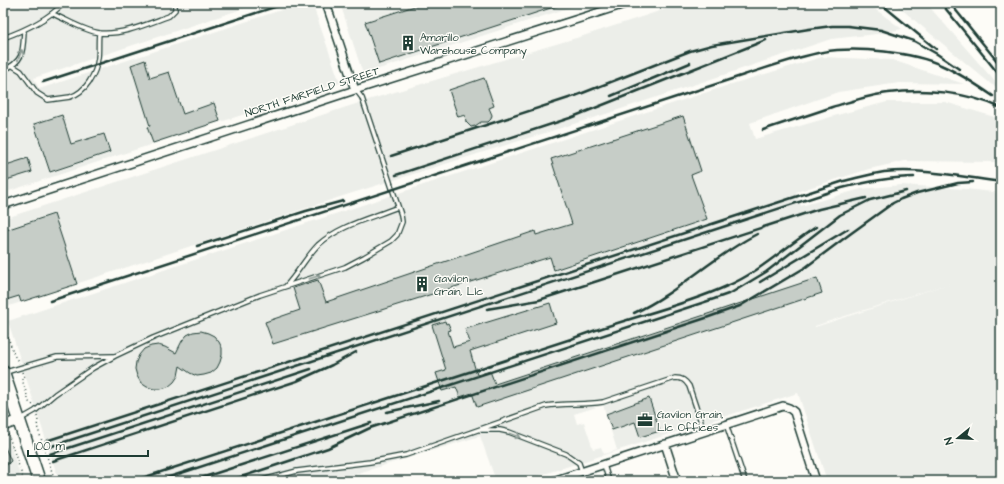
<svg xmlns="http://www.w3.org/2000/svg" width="1004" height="484" viewBox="0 0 1004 484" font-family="'Architects Daughter',sans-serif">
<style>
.built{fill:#eceee9;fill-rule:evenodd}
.building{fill:#c6cdc7;stroke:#1f3d34}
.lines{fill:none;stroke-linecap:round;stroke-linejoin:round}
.service-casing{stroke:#1f3d34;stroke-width:6}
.minor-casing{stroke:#1f3d34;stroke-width:10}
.tertiary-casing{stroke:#1f3d34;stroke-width:12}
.trunk-casing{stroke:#1f3d34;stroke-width:15}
.path{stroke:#1f3d34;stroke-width:1.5;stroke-dasharray:1 3;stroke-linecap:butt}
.service{stroke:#fdfcf7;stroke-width:3.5}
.minor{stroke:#fdfcf7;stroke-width:7}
.tertiary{stroke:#fdfcf7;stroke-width:9}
.trunk{stroke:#fdfcf7;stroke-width:12}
.rail{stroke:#1f3d34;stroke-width:2.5}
.oneway{stroke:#8e9c96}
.labels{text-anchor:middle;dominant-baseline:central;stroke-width:3;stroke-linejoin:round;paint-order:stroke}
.poi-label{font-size:11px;fill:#1f3d34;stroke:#fdfcf7;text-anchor:start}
.street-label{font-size:11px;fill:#1f3d34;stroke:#fdfcf7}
</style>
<rect width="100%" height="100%" fill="#fdfcf7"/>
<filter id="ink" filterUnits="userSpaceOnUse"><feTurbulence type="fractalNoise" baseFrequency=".025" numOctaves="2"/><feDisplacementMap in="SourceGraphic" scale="8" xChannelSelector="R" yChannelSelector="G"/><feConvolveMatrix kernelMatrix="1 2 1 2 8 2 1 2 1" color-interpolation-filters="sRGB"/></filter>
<g filter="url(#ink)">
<path class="built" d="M3 3H260L34 78 39 89 303 3H312L340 83 3 193Z
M340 3H584L363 74Z
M684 3H867L902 29 877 34 831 39 609 113 346 195 3 308V219L368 100 583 36Z
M894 3H926L998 85 996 86 992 85Z
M822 57 892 60 964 84 899 83 838 92 750 123 755 139 841 114 887 102H945L1001 119V164L994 162 905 161 869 169 796 192 801 206 861 189 901 185 966 189 1001 193V481H827L798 393 522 481H496L480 436 332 481H59L8 321 735 83ZM951 283 815 327V326L839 318ZM603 405 617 450 604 454 601 447 593 449 584 422 577 424 574 414Z
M7 436 22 481H3V437Z"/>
<path class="building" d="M424 3H563V4L379 64 365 22Z
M145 60 150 78 169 72 183 114 214 103 220 121 153 143 147 127 150 126 131 65Z
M484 78 494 106 489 108 492 115 491 119 488 122H481L475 126 471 127 466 122 465 115 458 117 449 90Z
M62 115 71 144 104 134 110 152 50 172 34 124Z
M683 116 701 171 691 175 707 219 554 270 550 257 273 344 265 322 300 310 293 288 318 280 326 302 535 231 536 235 572 224 551 159Z
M28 158 32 172 3 181V166Z
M54 214 77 284 21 302 19 296 6 300 3 291V231Z
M817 278 822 293 477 407 472 393 460 397 456 387 442 391 436 373 446 370 432 325 445 321 446 324 448 323 451 330 448 331 453 347 470 342 465 329 550 303 556 323 470 351 477 375 490 371 495 384Z
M201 331 208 333 214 336 219 342 222 348V355L220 362 217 368 211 373 204 375 197 376 190 373 180 366 178 376 174 382 168 387 161 389H154L147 387 141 383 137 376 135 369 136 362 139 355 144 349 151 346 158 345 165 347 176 353 182 341 187 335 193 332Z
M649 398 660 431 640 437 635 422 612 430 606 414Z
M3 443 11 461 3 468Z"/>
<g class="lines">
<g class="service-casing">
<path id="service" d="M53 14C67 20 84 31 100 33 123 35 147 24 169 16L175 10V3
M3 38C26 30 47 20 64 3
M13 66 21 71 37 93 48 100C55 99 63 98 70 97 86 92 96 74 98 58 99 49 98 41 99 33
M3 70C24 62 23 51 24 30
M286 286C298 273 306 257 318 245 340 225 371 218 398 207
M6 372 57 357 114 356
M21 419 35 411 55 394 93 368 115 356 153 338 260 295 345 267 364 257 391 241 397 235 402 222 401 215 362 98 356 90
M726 424 745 481
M480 430H500L509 432 566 454 579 463 582 472
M604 465 609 481
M259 481 297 471 370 462 406 455 546 406C565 403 584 405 603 402L675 378C682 378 685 380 689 386L704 431"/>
</g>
<g class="minor-casing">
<path id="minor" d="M326 3 355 90
M3 205 355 90 628 3
M665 444 677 481
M553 481 783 406 789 408 794 412 816 481"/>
</g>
<g class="tertiary-casing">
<path id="tertiary" d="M3 426 19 420"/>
</g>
<g class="trunk-casing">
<path id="trunk" d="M3 372 39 481"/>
</g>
<path class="path" d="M3 322 14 355 19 363
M22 372 24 377 22 379 29 402 33 405
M37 416 38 421 37 426 55 481
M8 434 24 481"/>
<use href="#service" class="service"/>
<use href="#minor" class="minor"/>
<use href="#tertiary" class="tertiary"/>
<use href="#trunk" class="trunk"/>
<path class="rail" d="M880 3 936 49
M941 3 1001 77
M950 3 1001 66
M43 82 287 3
M611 96 690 63
M763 130C786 122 809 115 832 107 850 102 869 95 888 93 925 88 967 92 1001 108
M391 156 575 96 690 51 712 45 809 29 832 26H848L881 30 914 41 937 54 959 69
M396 175 570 118 766 40
M197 246 306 211 343 201
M760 282 848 229
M50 301 744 75C770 67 796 57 823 52 856 46 914 52 943 66 961 74 977 85 993 96
M487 309 539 300 819 209 866 198
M634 313C679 292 713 256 757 234
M569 340C620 319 676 309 727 286 760 272 786 246 816 227
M387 412 439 401
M46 441 844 181C857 178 870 174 884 172 922 168 963 177 1001 182
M49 447 842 188C866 182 889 177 914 177
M50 454 311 369
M53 461 297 381 332 365 356 352
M133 481 574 338
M157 481 714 299 731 293 766 272 840 215 870 200 906 191
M192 481 371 423
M229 481 328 448 370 428 706 318 740 306 806 267 850 234 893 203 901 199 917 193 958 183 973 182"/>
</g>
<defs><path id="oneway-shaft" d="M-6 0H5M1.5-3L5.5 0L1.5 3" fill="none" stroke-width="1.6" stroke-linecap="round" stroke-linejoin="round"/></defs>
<g class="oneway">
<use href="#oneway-shaft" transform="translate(20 55) rotate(-69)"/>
<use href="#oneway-shaft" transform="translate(315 277) rotate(-18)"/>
<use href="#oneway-shaft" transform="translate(515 435) rotate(20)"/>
</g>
</g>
<defs>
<g id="building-bare" transform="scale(1.2)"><path d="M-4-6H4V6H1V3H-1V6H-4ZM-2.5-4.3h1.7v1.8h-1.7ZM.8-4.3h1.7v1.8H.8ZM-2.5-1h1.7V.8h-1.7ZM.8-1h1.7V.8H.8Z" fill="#1f3d34" stroke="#fdfcf7" stroke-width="2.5" paint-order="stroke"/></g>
<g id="office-bare" transform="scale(1.2)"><path d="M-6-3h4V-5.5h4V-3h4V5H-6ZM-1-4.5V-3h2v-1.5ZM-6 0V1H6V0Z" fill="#1f3d34" stroke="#fdfcf7" stroke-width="2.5" paint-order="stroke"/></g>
</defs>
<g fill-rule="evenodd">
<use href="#building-bare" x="408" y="43"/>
<use href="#building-bare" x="422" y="284"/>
<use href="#office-bare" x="645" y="420"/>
</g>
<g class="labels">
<g class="poi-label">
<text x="420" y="37">Amarillo<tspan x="420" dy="13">Warehouse Company</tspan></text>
<text x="434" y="278">Gavilon<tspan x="434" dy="13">Grain, Llc</tspan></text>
<text x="657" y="414">Gavilon Grain,<tspan x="657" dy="13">Llc Offices</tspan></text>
</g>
<g class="street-label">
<text transform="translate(312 92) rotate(-18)">NORTH FAIRFIELD STREET</text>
</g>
</g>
<rect width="1004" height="484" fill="none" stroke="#fdfcf7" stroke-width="16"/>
<rect x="8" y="8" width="988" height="468" fill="none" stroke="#1f3d34" stroke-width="1.5" filter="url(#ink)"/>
<g transform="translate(958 438) rotate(252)" stroke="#fdfcf7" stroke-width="3" paint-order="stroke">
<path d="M0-3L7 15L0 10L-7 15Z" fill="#1f3d34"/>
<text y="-6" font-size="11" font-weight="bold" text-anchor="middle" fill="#1f3d34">N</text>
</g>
<path d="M28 450v6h120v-6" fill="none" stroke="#1f3d34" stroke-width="2"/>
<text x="34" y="450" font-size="12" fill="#1f3d34" stroke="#fdfcf7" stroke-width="3" paint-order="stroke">100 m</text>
</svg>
